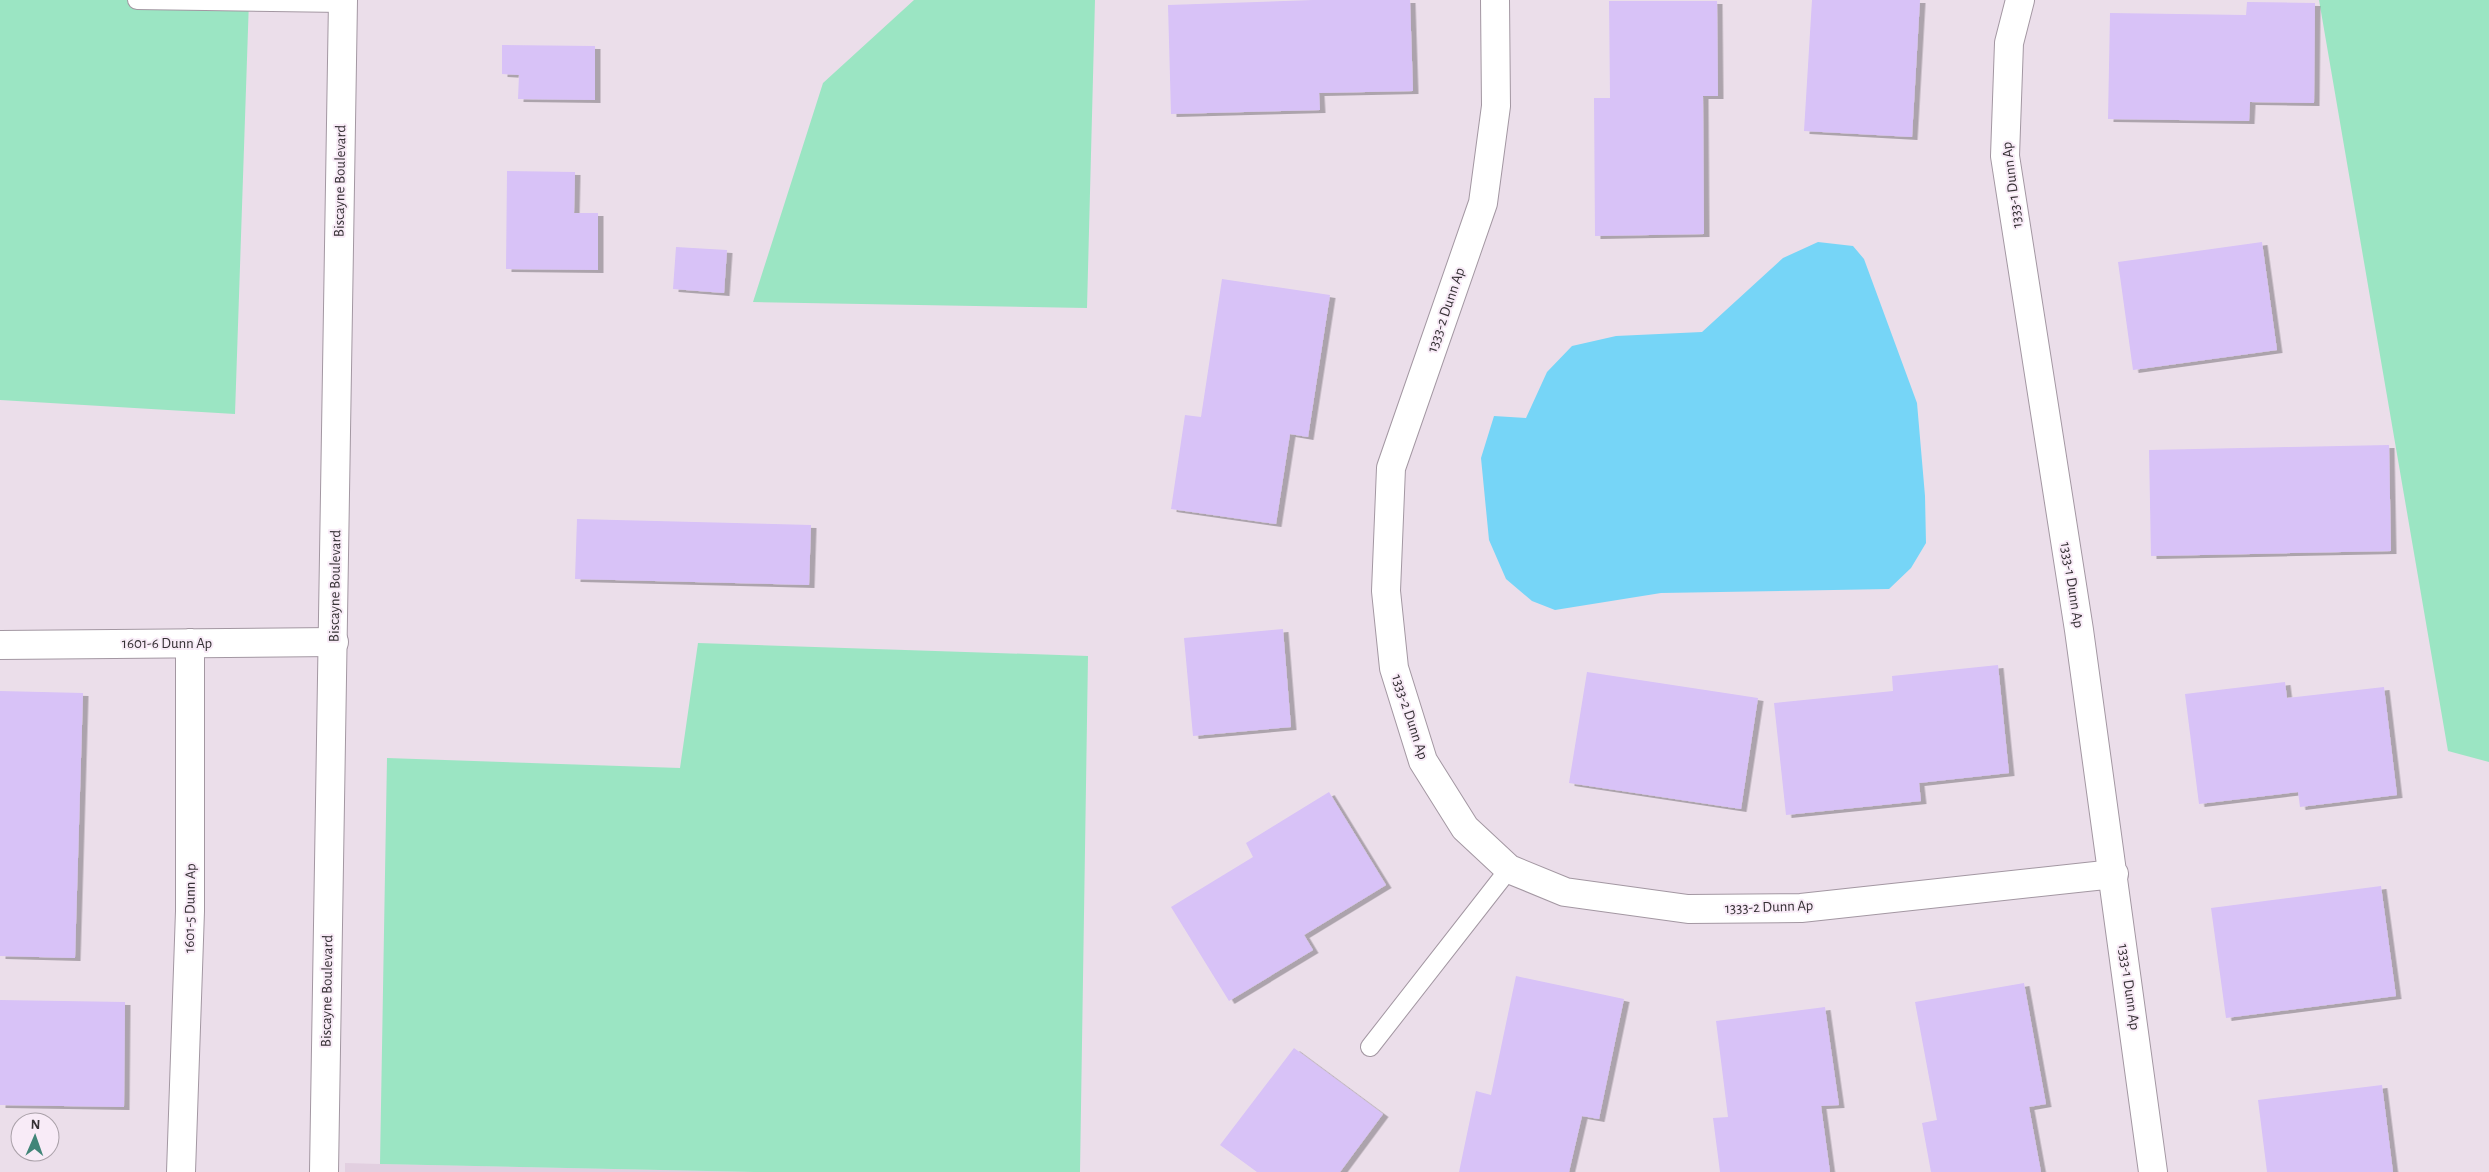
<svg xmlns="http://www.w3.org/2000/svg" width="2489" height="1172" viewBox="0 0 2489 1172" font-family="'Alegreya Sans',sans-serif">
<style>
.built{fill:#e2cfe0}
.green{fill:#9be5c3}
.water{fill:#76d5f7}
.building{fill:#d8c2f7;filter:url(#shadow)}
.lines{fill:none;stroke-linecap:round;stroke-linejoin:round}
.service-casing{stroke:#a397a2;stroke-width:20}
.minor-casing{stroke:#a397a2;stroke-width:30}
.tertiary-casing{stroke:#a397a2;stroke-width:30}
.service{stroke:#fff;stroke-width:18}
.minor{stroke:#fff;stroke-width:28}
.tertiary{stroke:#fff;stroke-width:28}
.labels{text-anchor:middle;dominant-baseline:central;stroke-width:4;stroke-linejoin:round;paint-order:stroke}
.street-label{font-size:15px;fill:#363135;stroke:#f8ebf7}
</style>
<defs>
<filter id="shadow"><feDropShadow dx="5.5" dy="3" stdDeviation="0" flood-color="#0004"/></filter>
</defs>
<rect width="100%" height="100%" fill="#ebdeea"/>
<path class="built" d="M345 1163 380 1164 754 1172H345Z"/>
<path class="green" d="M0 0H249L235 414 0 400Z
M914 0H1095L1087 308 753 302 823 83Z
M2319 0H2489V762L2448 751Z
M698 643 1088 656 1080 1172H754L380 1164 387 758 680 768Z"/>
<path class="water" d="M1818 242 1853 246 1864 259 1917 403 1925 496 1926 543 1911 568 1889 589 1661 593 1555 610 1532 601 1506 579 1489 540 1481 458 1494 416 1526 418 1547 372 1572 346 1616 336 1702 332 1783 258Z"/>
<path class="building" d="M1313 0H1410L1413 91 1319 93 1320 110 1171 114 1168 5Z
M1812 0H1920L1912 137 1804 131Z
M1609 1H1717L1718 96H1703L1704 234 1595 236 1594 98H1610Z
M2247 2 2315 3 2314 103 2250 102 2249 121 2108 119 2110 13 2246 15Z
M502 45 595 46V100L518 99 519 75 502 74Z
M507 171 575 172 574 213H598V270L506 269Z
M2262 242 2277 350 2133 370 2118 262Z
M676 247 727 250 724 293 673 289Z
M1222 279 1330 295 1308 437 1290 434 1276 524 1171 509 1185 415 1201 417Z
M2389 445 2391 551 2151 556 2149 450Z
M577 519 811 525 809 585 575 579Z
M1283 629 1291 727 1193 736 1184 638Z
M1998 665 2009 773 1919 783 1921 801 1786 815 1774 703 1893 691 1892 676Z
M1587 672 1758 698 1741 809 1569 783Z
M2285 682 2287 698 2384 687 2397 795 2300 807 2298 792 2199 804 2185 694Z
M0 691 83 693 75 958 0 956Z
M1329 792 1386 885 1304 935 1313 950 1229 1001 1171 907 1253 857 1246 843Z
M2381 886 2396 996 2226 1018 2211 908Z
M1516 976 1624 999 1599 1119 1582 1116 1569 1172H1459L1476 1091 1491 1095Z
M2024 983 2046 1104 2029 1107 2041 1172H1931L1922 1123 1937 1120 1915 1002Z
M0 1000 125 1002 124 1107 0 1105Z
M1825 1007 1839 1105 1821 1106 1830 1172H1720L1713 1118 1728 1117 1716 1021Z
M1294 1048 1383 1114 1340 1172H1257L1220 1145Z
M2382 1085 2393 1172H2267L2258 1100Z"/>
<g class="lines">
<g class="service-casing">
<path id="service" d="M137 0 343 3
M1370 1047 1509 869"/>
</g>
<g class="minor-casing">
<path id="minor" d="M1495 0 1496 106 1483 203 1391 468 1386 591 1394 668 1423 761 1465 828 1509 869 1565 892 1688 909 1801 908 2114 874
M2020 0 2009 43 2005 156 2079 630 2153 1172
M0 645 334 642
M181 1172 190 911V643"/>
</g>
<g class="tertiary-casing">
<path id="tertiary" d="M324 1172 343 0"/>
</g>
<use href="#service" class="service"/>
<use href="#minor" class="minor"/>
<use href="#tertiary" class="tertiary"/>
</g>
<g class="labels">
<g class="street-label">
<text transform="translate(340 181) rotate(-89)">Biscayne Boulevard</text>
<text transform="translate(2012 185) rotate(-97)">1333-1 Dunn Ap</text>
<text transform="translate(1446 310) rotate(-71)">1333-2 Dunn Ap</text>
<text transform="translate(2072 585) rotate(81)">1333-1 Dunn Ap</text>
<text transform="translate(335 586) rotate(-89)">Biscayne Boulevard</text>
<text x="167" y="643">1601-6 Dunn Ap</text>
<text transform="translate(1410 717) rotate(72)">1333-2 Dunn Ap</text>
<text transform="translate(1769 907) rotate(-2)">1333-2 Dunn Ap</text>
<text transform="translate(190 908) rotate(-89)">1601-5 Dunn Ap</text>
<text transform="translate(2129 987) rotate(82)">1333-1 Dunn Ap</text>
<text transform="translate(327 991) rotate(-89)">Biscayne Boulevard</text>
</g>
</g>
<g transform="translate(35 1137) rotate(2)"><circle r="24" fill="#f8ebf7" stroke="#aaa1a9"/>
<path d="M0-4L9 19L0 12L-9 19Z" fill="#418578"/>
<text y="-8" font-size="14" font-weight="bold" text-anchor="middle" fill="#363135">N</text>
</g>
</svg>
